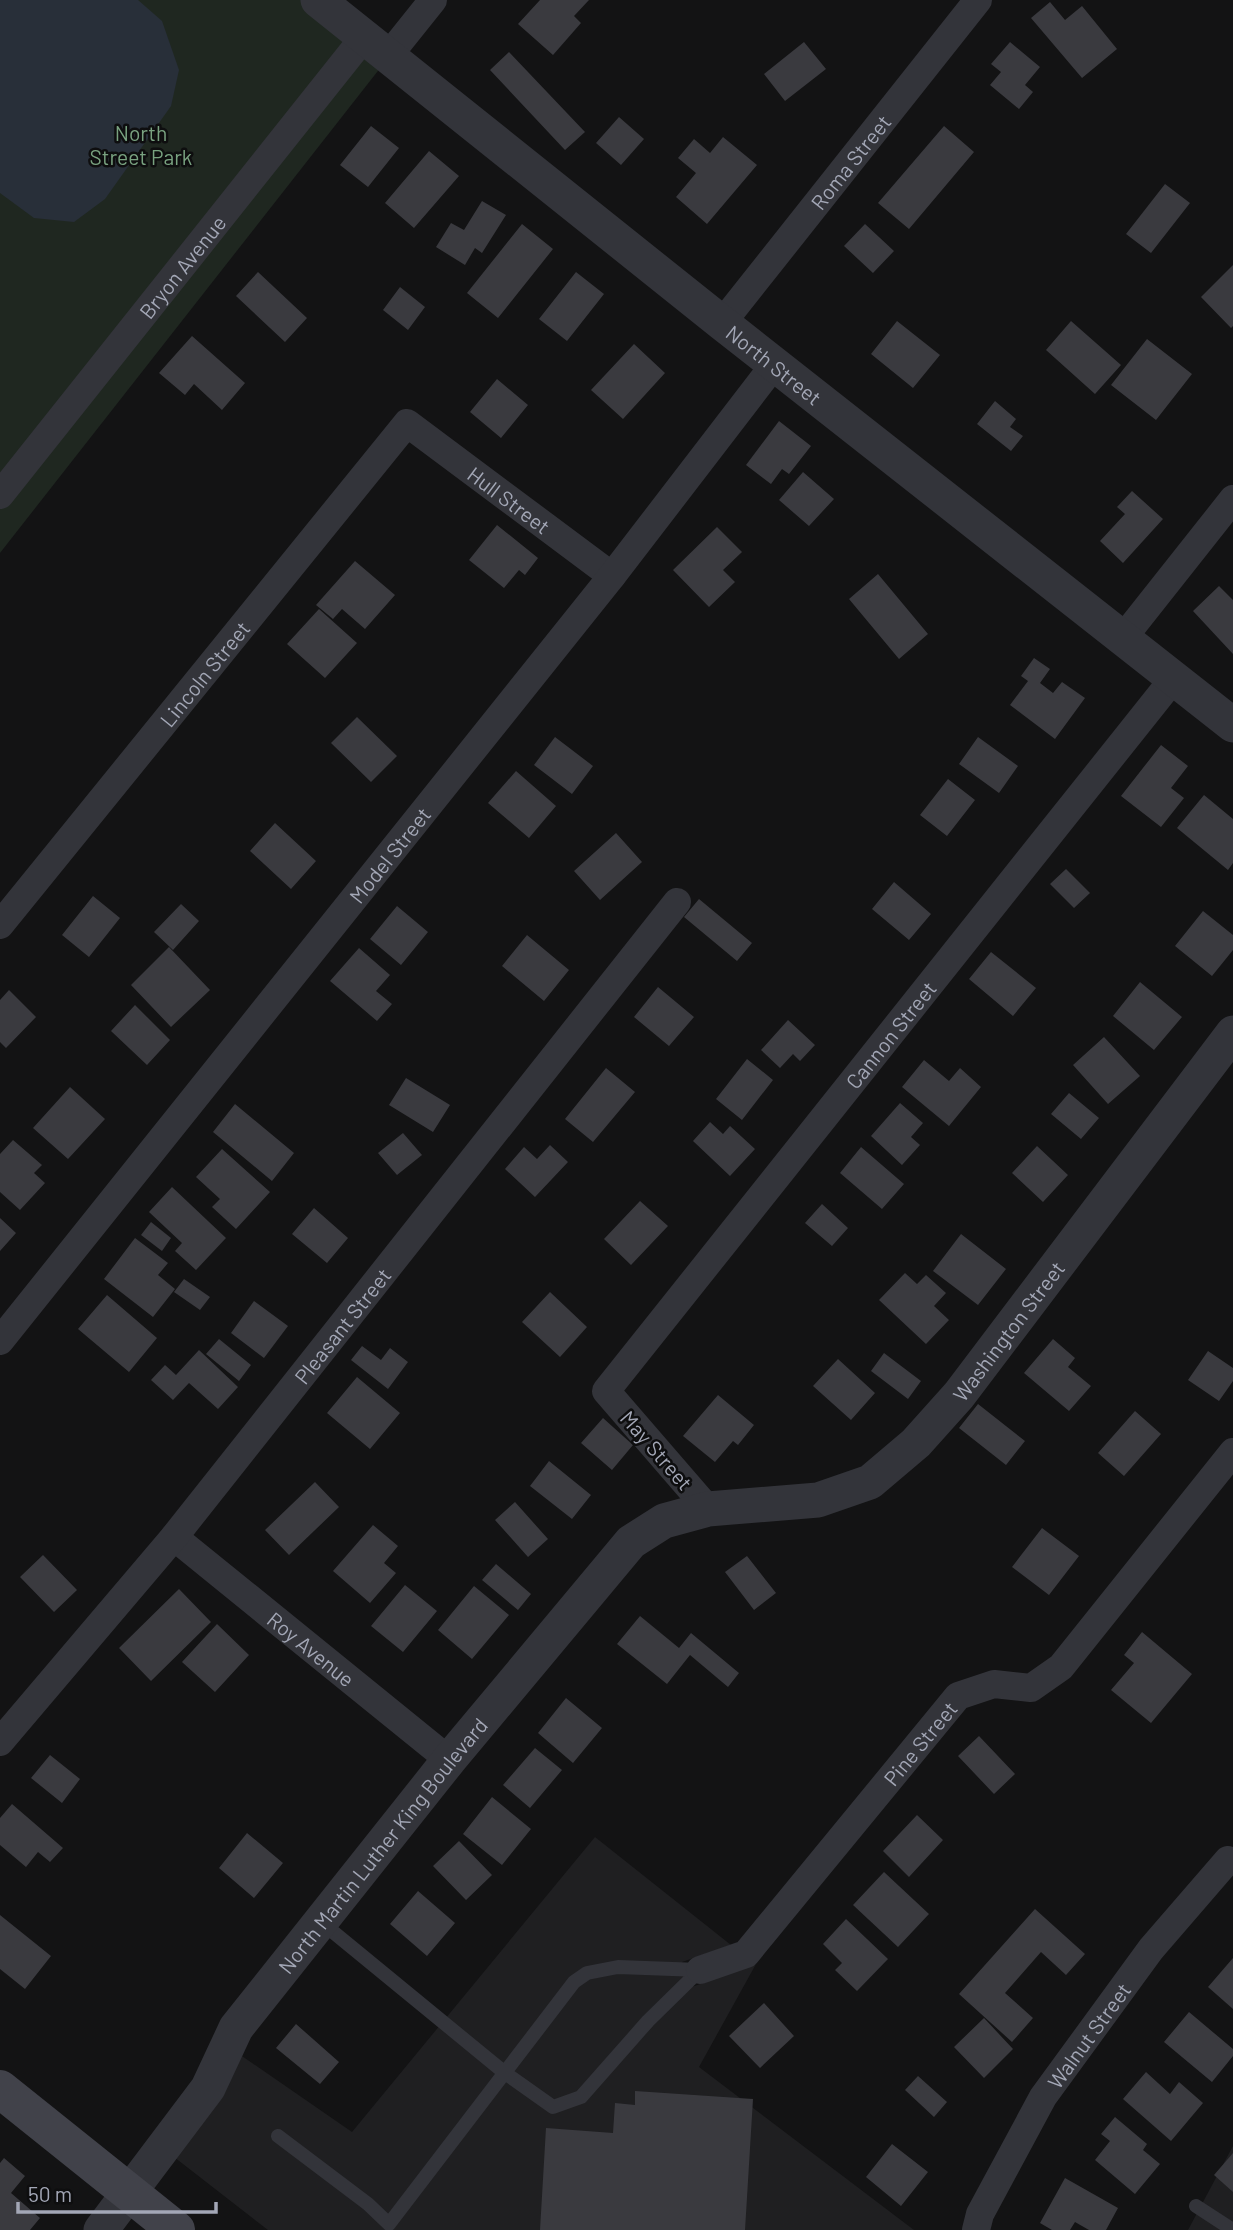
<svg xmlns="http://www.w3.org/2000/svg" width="1233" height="2230" viewBox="0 0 1233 2230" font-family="Barlow,sans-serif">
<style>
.built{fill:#1f1f21}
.green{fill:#1f2720}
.water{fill:#282f39}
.building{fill:#3a3a3f}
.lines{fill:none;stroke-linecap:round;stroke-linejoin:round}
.service{stroke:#33343a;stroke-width:14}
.minor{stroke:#33343a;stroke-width:28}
.tertiary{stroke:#33343a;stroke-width:35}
.secondary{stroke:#41424a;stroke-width:38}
.labels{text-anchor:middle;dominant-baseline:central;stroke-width:5;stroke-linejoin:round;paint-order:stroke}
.park-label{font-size:21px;fill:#79a280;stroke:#0e0e0f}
.street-label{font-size:21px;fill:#a3a7b6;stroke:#0e0e0f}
</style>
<rect width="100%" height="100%" fill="#131314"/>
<path class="built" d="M595 1837 731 1945 682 1962 689 1988 756 1964 699 2067 914 2230H268L174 2157 239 2054 352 2132Z
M1233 2146V2230H1188Z"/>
<path class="green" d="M0 0H318L381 67 0 553Z"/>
<path class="water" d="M0 0H138L162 21 179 70 171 106 105 199 74 222 34 218 0 193Z"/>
<path class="building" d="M540 0H589L574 16 581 23 553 55 518 24Z
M1050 2 1065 20 1082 6 1117 49 1082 78 1031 18Z
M804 42 826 69 785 101 764 74Z
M1010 42 1040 67 1025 85 1033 92 1019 109 990 85 1001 72 991 64Z
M509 52 585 132 565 150 490 70Z
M619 117 644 139 621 165 596 143Z
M371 126 399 148 368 187 340 165Z
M944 126 974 152 909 229 878 203Z
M723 137 757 165 707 224 676 197 696 173 678 158 694 139 710 153Z
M429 151 459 176 414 228 385 203Z
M1165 184 1190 203 1151 253 1126 234Z
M482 201 506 215 482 253 475 248 465 265 436 247 451 223 464 230Z
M522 224 553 249 498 318 467 293Z
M865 224 894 251 873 273 844 246Z
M1233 265V326L1231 328 1201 297Z
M258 272 307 318 285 342 236 296Z
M576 272 604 294 567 341 539 319Z
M400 287 425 307 408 330 383 310Z
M897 321 940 355 913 388 871 354Z
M1071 321 1121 365 1095 394 1046 350Z
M192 336 245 383 222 410 194 384 185 395 159 373Z
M1147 339 1192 374 1156 420 1111 385Z
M634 344 665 373 623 419 591 390Z
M497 379 528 405 501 438 470 412Z
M995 401 1016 419 1010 427 1023 436 1011 451 977 424Z
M779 421 811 446 789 474 782 469 771 484 746 465Z
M803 472 834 499 809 526 779 500Z
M1132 491 1163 519 1123 563 1100 541 1125 514 1117 507Z
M497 525 538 558 525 575 519 570 504 588 469 560Z
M717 527 742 552 723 570 735 582 709 607 673 570Z
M355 561 395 595 365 629 342 609 333 619 316 605Z
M878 574 928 634 899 659 849 599Z
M1219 586 1233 600V654L1193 611Z
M319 609 357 643 325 678 287 644Z
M1034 658 1050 669 1040 683 1053 693 1062 682 1085 698 1055 739 1010 705 1028 681 1021 676Z
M357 717 397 756 371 782 331 743Z
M555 737 593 766 572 794 534 765Z
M978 737 1018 766 999 793 959 764Z
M1161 745 1188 766 1171 788 1184 798 1161 827 1121 796Z
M516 771 556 806 529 838 488 803Z
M948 779 975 800 947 836 920 815Z
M1204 795 1233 819V863L1228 870 1177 828Z
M275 823 316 861 291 889 250 851Z
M616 833 642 862 600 900 574 871Z
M1066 869 1090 893 1074 908 1050 884Z
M894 882 931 914 909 940 872 909Z
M93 896 120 918 89 957 62 935Z
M699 899 752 943 737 961 684 917Z
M181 904 199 921 173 950 154 932Z
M397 906 428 932 401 965 370 939Z
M1203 911 1233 935V950L1212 976 1175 946Z
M527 935 569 970 544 1001 502 966Z
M169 947 210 990 171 1027 131 985Z
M359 948 390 975 376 991 392 1004 377 1021 330 981Z
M991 952 1036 988 1013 1016 969 979Z
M1140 982 1182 1017 1154 1050 1113 1016Z
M658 987 694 1017 669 1046 634 1017Z
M9 990 36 1017 6 1048 0 1042V1000Z
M135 1005 170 1040 147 1065 111 1031Z
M788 1020 815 1045 800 1061 793 1054 780 1068 761 1050Z
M1104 1037 1140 1076 1108 1104 1073 1065Z
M747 1059 773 1080 742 1120 716 1099Z
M924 1060 949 1081 960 1068 981 1087 949 1126 902 1087Z
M606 1068 635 1092 593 1142 565 1119Z
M406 1078 450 1105 433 1132 389 1105Z
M70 1087 105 1119 68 1159 33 1128Z
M1069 1093 1099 1118 1081 1139 1051 1114Z
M900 1103 923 1123 911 1137 920 1145 902 1165 871 1136Z
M235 1104 294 1153 272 1181 213 1132Z
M710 1122 723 1134 730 1126 755 1149 730 1176 693 1141Z
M403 1133 422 1155 397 1175 378 1153Z
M13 1140 42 1165 34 1173 45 1183 20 1210 0 1192V1154Z
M550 1145 568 1162 535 1197 505 1169 524 1147 537 1159Z
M1037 1146 1068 1175 1043 1202 1012 1173Z
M861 1147 904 1184 882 1209 840 1173Z
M222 1149 270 1192 236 1229 212 1207 220 1199 196 1177Z
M172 1187 226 1238 196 1270 175 1251 182 1243 149 1212Z
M640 1201 668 1226 631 1265 604 1239Z
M822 1204 848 1228 832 1246 805 1223Z
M314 1208 348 1238 327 1263 292 1234Z
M0 1218 16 1233 0 1251Z
M151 1222 171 1238 162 1251 141 1235Z
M961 1234 1006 1269 978 1305 933 1271Z
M135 1238 168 1263 158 1275 175 1289 153 1317 104 1279Z
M905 1273 917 1284 926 1275 946 1293 934 1306 949 1320 926 1344 879 1300Z
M184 1279 210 1297 200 1310 174 1292Z
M550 1292 587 1327 560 1357 522 1322Z
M107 1295 157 1338 129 1372 78 1329Z
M254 1301 288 1326 264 1358 231 1333Z
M219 1339 251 1365 239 1381 206 1354Z
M1053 1339 1075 1358 1068 1367 1091 1386 1069 1411 1024 1373Z
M362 1346 381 1360 390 1348 408 1362 388 1389 351 1360Z
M199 1350 238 1387 218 1409 189 1383 173 1400 151 1380 165 1365 176 1375Z
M1208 1351 1233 1368V1381L1219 1401 1188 1380Z
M884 1353 921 1381 908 1399 871 1371Z
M838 1359 875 1393 851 1420 813 1386Z
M357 1377 400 1413 370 1449 327 1413Z
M718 1395 754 1425 738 1445 733 1441 715 1462 683 1436Z
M978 1404 1025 1441 1006 1465 959 1428Z
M1135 1411 1161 1434 1124 1476 1098 1453Z
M603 1418 633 1445 612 1470 581 1443Z
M549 1461 591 1495 572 1519 530 1486Z
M315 1482 339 1507 289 1555 265 1530Z
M515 1502 548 1539 528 1557 495 1520Z
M373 1525 398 1546 384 1563 396 1573 370 1603 333 1571Z
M1042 1528 1079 1556 1049 1595 1012 1567Z
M43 1555 77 1590 54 1612 20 1577Z
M747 1556 776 1593 754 1610 725 1572Z
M496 1564 531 1594 518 1610 482 1580Z
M405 1585 437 1611 403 1652 371 1626Z
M474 1586 509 1615 472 1659 438 1630Z
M179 1589 211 1622 151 1681 119 1648Z
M640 1616 679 1648 691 1633 739 1673 728 1687 690 1655 667 1684 617 1644Z
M217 1624 249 1655 215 1692 182 1662Z
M1142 1632 1192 1674 1151 1723 1111 1690 1134 1663 1124 1655Z
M566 1698 602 1728 573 1763 538 1733Z
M979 1736 1015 1774 994 1794 958 1756Z
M535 1748 562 1770 530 1808 503 1785Z
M50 1755 80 1779 62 1803 31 1778Z
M492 1797 531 1829 502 1865 463 1834Z
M12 1804 63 1848 50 1862 38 1852 26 1867 0 1845V1818Z
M917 1815 943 1840 909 1877 883 1851Z
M247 1833 283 1863 254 1898 219 1868Z
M459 1841 492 1875 466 1900 433 1866Z
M884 1872 929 1914 898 1947 853 1905Z
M418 1891 455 1923 427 1956 390 1924Z
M1035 1909 1085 1954 1066 1975 1041 1952 1005 1993 1033 2018 1012 2042 959 1994Z
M0 1915 51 1956 25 1989 0 1969Z
M846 1919 888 1959 857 1991 835 1970 842 1963 823 1944Z
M1233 1958V2009L1208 1987Z
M764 2003 794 2036 760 2068 729 2036Z
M1189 2012 1233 2049V2056L1212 2082 1164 2042Z
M984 2018 1013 2049 984 2078 954 2047Z
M296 2024 339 2062 320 2084 276 2048Z
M1146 2072 1170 2094 1179 2082 1203 2103 1171 2141 1123 2099Z
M918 2076 947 2102 934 2117 905 2090Z
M635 2091 753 2099 745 2230H540L546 2128 613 2133 615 2103 635 2105Z
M1115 2117 1147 2144 1143 2150 1160 2164 1135 2194 1095 2160 1110 2141 1101 2134Z
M892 2144 928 2172 901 2206 866 2177Z
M1233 2153V2192L1214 2175Z
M4 2158 25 2176 11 2193 40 2218 30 2230H0V2163Z
M1065 2178 1118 2208 1106 2230H1089L1075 2222 1070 2230H1052L1040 2223Z"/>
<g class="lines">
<path class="service" d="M321 1922 505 2073 553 2107 581 2097 648 2021 700 1970
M278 2136 368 2204 389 2224 574 1982 587 1973 618 1967 700 1970
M1196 2206 1233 2230"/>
<g class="minor">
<path d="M389 55 433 0"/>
<path id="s1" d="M722 323 978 0"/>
<path id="s2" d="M0 495 365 36"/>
<path d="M1123 638 1233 499"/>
<path id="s3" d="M0 925 407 423 612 576"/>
<path id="s4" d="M0 1341 612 576 774 365"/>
<path id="s5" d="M708 1509 606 1391 1174 678"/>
<path id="s6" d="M174 1537 449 1760"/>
<path id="s7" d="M0 1742 174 1537 677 902"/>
<path id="s8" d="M700 1970 746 1954 958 1696 994 1684 1031 1688 1061 1667 1233 1452"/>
<path id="s9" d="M976 2230 980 2214 1043 2097 1151 1949 1228 1860"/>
</g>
<g class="tertiary">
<path id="s10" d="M318 0 722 323 1233 725"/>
<path id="s11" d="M101 2230 208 2088 236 2028 449 1760 631 1542 664 1521 708 1509 818 1500 870 1482 916 1443 959 1395 1233 1033"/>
</g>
<path class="secondary" d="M0 2089 176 2230"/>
</g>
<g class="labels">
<g class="park-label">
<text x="141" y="132">North<tspan x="141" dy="24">Street Park</tspan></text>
</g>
<g class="street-label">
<text stroke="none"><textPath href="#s1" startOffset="206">Roma Street</textPath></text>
<text stroke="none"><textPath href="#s2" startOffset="292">Bryon Avenue</textPath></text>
<text stroke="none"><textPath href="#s10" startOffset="584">North Street</textPath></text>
<text stroke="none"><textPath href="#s3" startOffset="774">Hull Street</textPath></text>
<text stroke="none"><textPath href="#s3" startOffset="324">Lincoln Street</textPath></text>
<text stroke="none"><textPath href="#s4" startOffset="623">Model Street</textPath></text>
<text stroke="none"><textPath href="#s5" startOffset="612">Cannon Street</textPath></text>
<text stroke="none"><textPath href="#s7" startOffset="539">Pleasant Street</textPath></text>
<text stroke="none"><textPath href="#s11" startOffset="1326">Washington Street</textPath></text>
<text transform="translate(657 1450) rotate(49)">May Street</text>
<text stroke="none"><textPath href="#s6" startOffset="177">Roy Avenue</textPath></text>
<text stroke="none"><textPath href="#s8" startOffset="322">Pine Street</textPath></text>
<text stroke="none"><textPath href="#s11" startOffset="478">North Martin Luther King Boulevard</textPath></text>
<text stroke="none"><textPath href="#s9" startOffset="226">Walnut Street</textPath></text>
</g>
</g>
<path d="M18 2202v10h198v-10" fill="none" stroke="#a3a7b6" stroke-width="3.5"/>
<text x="28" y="2202" font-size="21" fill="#a3a7b6" stroke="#0e0e0f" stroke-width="5" paint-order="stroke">50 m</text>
</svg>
